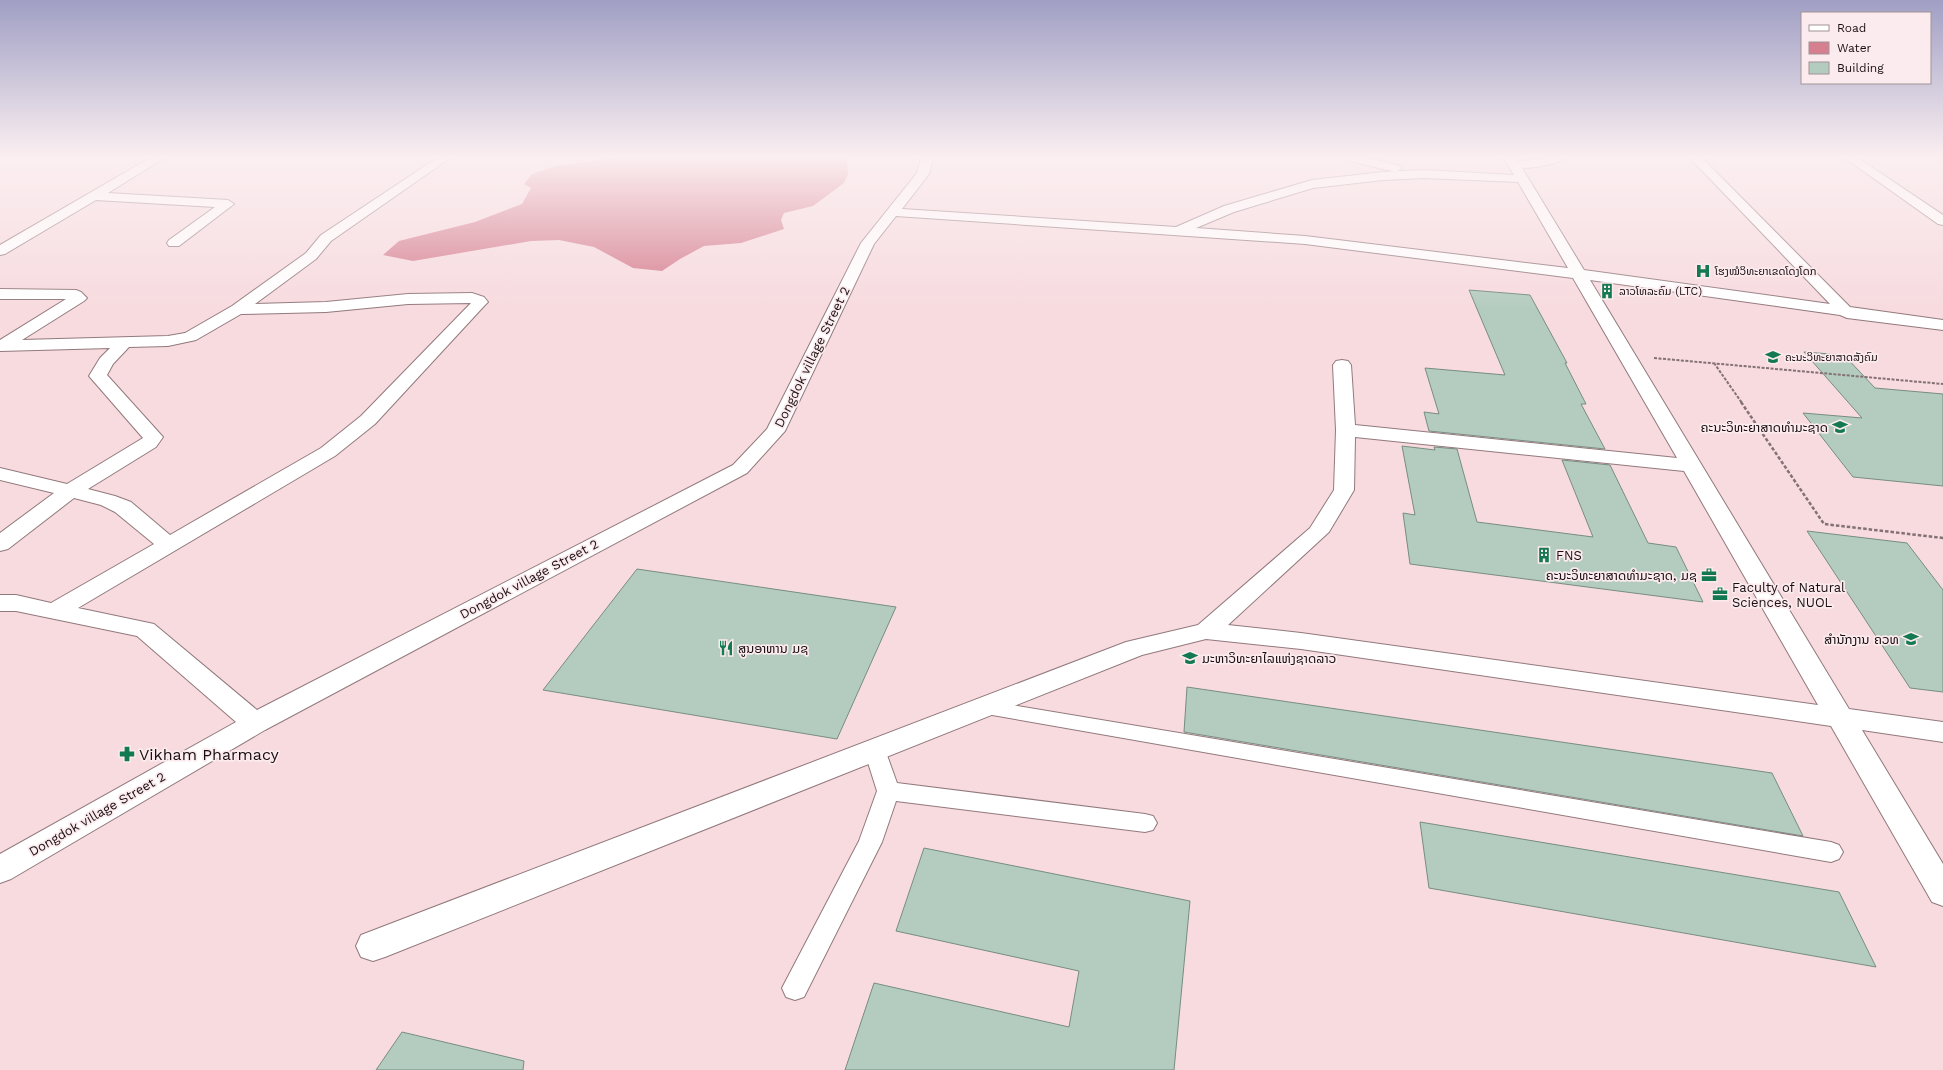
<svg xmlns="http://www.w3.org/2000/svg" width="1943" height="1070" viewBox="0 0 1943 1070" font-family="'Work Sans','Noto Sans Lao',sans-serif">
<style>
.water{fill:#d57f8f}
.building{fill:#b4ccbf;stroke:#778d81}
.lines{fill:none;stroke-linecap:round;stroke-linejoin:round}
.lane-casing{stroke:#92797d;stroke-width:2}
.street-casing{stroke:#92797d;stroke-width:2}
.path-far1{stroke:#837174;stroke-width:2;stroke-dasharray:3 1.5;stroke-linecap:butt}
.path{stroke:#837174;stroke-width:2.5;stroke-dasharray:3.5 2;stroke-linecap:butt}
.lane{fill:#fff;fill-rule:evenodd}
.street{fill:#fff;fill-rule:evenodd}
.labels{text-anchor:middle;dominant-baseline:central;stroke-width:3.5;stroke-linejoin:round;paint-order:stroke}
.far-poi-label{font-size:11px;fill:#190f11;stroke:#fcebee;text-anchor:start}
.street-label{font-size:13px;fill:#190f11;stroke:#fcebee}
.poi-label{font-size:13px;fill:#190f11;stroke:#fcebee;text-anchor:start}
.near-poi-label{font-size:16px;fill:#190f11;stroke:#fcebee;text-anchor:start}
</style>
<rect width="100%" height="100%" fill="#f7dbdf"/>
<path class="water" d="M616 158H847L848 174 844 183 813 206 784 213 781 220 784 229 741 243 704 246 680 259 662 271 633 268 594 247 559 240 531 241 413 261 383 255 399 241 475 222 522 204 531 188 524 184 532 174 556 166Z"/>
<path class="building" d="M1469 290 1530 295 1567 363H1565L1586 404H1581L1605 449 1429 431 1424 412 1439 414 1425 368 1505 375Z
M1804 352 1844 355 1875 388 1943 394V486L1853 477 1803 413 1862 418Z
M1402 446 1435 450 1434 447 1457 449 1477 522 1593 537 1562 460 1610 465 1648 543 1676 547 1703 602 1410 564 1403 513 1415 515Z
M1807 531 1907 543 1943 590V692L1910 688Z
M637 569 896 607 837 739 543 690Z
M1187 687 1772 773 1803 836 1184 732Z
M1420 822 1839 892 1876 967 1429 888Z
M924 848 1190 901 1174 1070H845L874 983 1069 1027 1079 971 896 931Z
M402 1032 524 1061 523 1070H376Z"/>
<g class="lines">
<g class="lane-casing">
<path id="lane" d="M1552 158H1565C1557 165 1517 172 1510 165L1514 162Z
M982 700 1831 842 1839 845 1843 852 1839 859 1831 862 975 712 972 707 975 702Z
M875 742 883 744 897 783 1145 814 1153 816 1157 823 1153 830 1145 832 896 801 882 842 804 997 795 1000 786 997 782 988 859 841 877 791 864 750 867 744Z"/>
</g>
<g class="street-casing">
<path id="street" d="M150 158H164L108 193 228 200 234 204 179 246H169L167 243 169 240 215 207 96 200 5 254 0 255V245Z
M437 158H450L331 241 316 259 255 304 326 302 408 294 472 293 484 297 488 302 485 305 375 424 335 456 78 608 154 624 257 710 733 465 767 429 861 243 917 173 921 158H933L929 174 902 209 1176 227 1224 206 1312 180 1383 172 1424 170 1514 175 1504 158H1516L1584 270 1830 304 1690 158H1702L1850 307 1943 320V330L1847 318 1840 315 1590 280 1849 709 1943 722V742L1862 730 1943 864V906L1932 902 1831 726 1301 649 1206 639 1142 655 385 957 373 961 361 957 356 946 361 935 1126 642 1198 625 1310 528 1334 490 1336 430 1333 365 1336 361 1342 360 1348 361 1351 365 1355 425 1677 458 1573 278 1305 244 896 216 874 244 785 431 747 473 265 730 11 879 0 883V854L236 722 137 636 16 611H0V595H16L51 603 154 544 115 512 101 505 74 498 8 549 0 551V533L54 493 0 480V468L67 484 143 438 89 376 100 358 110 348 0 351V340L66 299H0V289L76 290 81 292 87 298 84 301 22 340 168 336 185 333 232 306 306 253 321 235ZM1424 178 1518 182 1568 268 1305 236 1196 228 1234 212 1313 188 1383 180ZM471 303 361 416 321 448 170 535 131 502 115 496 88 489 156 447 163 437 107 375 113 364 129 347 168 346 196 340 241 314 326 312 408 304ZM1355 437 1684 471 1818 705 1301 633 1228 625 1329 532 1354 490Z
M1345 158H1368L1400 166 1402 168 1396 172 1346 160Z
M1845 158H1858L1943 215V225L1938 224Z"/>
</g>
<path class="path-far1" d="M1654 358 1943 384
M1714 363 1742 403"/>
<path class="path" d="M1741 402 1824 524 1943 538"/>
<use href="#lane" class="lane"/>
<use href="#street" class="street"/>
</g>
<linearGradient id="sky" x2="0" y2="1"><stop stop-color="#a09fc4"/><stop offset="0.51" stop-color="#fbeff1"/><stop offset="1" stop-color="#fbeff1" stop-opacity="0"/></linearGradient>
<rect width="1943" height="308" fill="url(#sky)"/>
<defs>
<g id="hospital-bare" transform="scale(1.2)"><path d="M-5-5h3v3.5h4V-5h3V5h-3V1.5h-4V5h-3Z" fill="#127951" stroke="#fcebee" stroke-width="2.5" paint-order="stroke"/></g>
<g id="building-bare" transform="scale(1.2)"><path d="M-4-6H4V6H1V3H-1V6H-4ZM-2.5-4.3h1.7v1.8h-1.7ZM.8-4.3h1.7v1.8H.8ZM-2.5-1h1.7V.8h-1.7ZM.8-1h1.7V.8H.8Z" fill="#127951" stroke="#fcebee" stroke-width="2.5" paint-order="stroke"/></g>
<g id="school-bare" transform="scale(1.2)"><path d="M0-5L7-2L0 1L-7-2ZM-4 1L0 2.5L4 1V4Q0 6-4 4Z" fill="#127951" stroke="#fcebee" stroke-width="2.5" paint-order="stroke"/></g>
<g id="university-bare" transform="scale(1.2)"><path d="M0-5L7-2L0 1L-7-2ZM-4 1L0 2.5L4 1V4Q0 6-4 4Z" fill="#127951" stroke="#fcebee" stroke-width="2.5" paint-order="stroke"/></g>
<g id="office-bare" transform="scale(1.2)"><path d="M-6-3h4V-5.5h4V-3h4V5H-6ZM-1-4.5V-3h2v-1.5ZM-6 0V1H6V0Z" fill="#127951" stroke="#fcebee" stroke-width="2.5" paint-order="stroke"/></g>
<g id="restaurant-bare" transform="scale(1.2)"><path d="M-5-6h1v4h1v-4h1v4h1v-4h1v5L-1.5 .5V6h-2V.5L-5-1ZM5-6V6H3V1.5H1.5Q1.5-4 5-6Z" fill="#127951" stroke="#fcebee" stroke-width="2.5" paint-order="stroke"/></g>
<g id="pharmacy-bare" transform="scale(1.2)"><path d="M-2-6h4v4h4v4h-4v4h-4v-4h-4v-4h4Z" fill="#127951" stroke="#fcebee" stroke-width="2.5" paint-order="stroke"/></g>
</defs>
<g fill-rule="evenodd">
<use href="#hospital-bare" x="1703" y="271"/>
<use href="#building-bare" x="1607" y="291"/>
<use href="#school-bare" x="1773" y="357"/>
<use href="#university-bare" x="1840" y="427"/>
<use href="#building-bare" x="1544" y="555"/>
<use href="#office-bare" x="1709" y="575"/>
<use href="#office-bare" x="1720" y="594"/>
<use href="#school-bare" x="1911" y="639"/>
<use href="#restaurant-bare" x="726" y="648"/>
<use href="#university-bare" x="1190" y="658"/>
<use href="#pharmacy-bare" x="127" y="754"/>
</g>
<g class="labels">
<g class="far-poi-label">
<text x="1715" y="271">ໂຮງໝໍວິທະຍາເຂດໂດງໂດກ</text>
<text x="1619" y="291">ລາວໂທລະຄົມ (LTC)</text>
<text x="1785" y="357">ຄະນະວິທະຍາສາດສັງຄົມ</text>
</g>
<g class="street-label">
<text transform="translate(812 357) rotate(-64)">Dongdok village Street 2</text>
<text transform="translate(529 579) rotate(-28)">Dongdok village Street 2</text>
<text transform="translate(97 814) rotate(-30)">Dongdok village Street 2</text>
</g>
<g class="poi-label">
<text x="1828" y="427" text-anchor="end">ຄະນະວິທະຍາສາດທຳມະຊາດ</text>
<text x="1556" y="555">FNS</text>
<text x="1697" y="575" text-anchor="end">ຄະນະວິທະຍາສາດທໍາມະຊາດ, ມຊ</text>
<text x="1732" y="587">Faculty of Natural<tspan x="1732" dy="15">Sciences, NUOL</tspan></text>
<text x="1899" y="639" text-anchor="end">ສຳນັກງານ ຄວທ</text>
<text x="738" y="648">ສູນອາຫານ ມຊ</text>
<text x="1202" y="658">ມະຫາວິທະຍາໄລແຫ່ງຊາດລາວ</text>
</g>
<g class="near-poi-label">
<text x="139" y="754">Vikham Pharmacy</text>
</g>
</g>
<rect x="1801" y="12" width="130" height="72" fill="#fcebee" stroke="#a19396"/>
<rect x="1809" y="25" width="20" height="6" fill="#ffffff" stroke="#a19396"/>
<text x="1837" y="32" font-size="12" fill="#190f11">Road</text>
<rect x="1809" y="42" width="20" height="12" fill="#d57f8f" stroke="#a19396"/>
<text x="1837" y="52" font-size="12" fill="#190f11">Water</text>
<rect x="1809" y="62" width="20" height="12" fill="#b4ccbf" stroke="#a19396"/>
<text x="1837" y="72" font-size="12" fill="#190f11">Building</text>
</svg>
